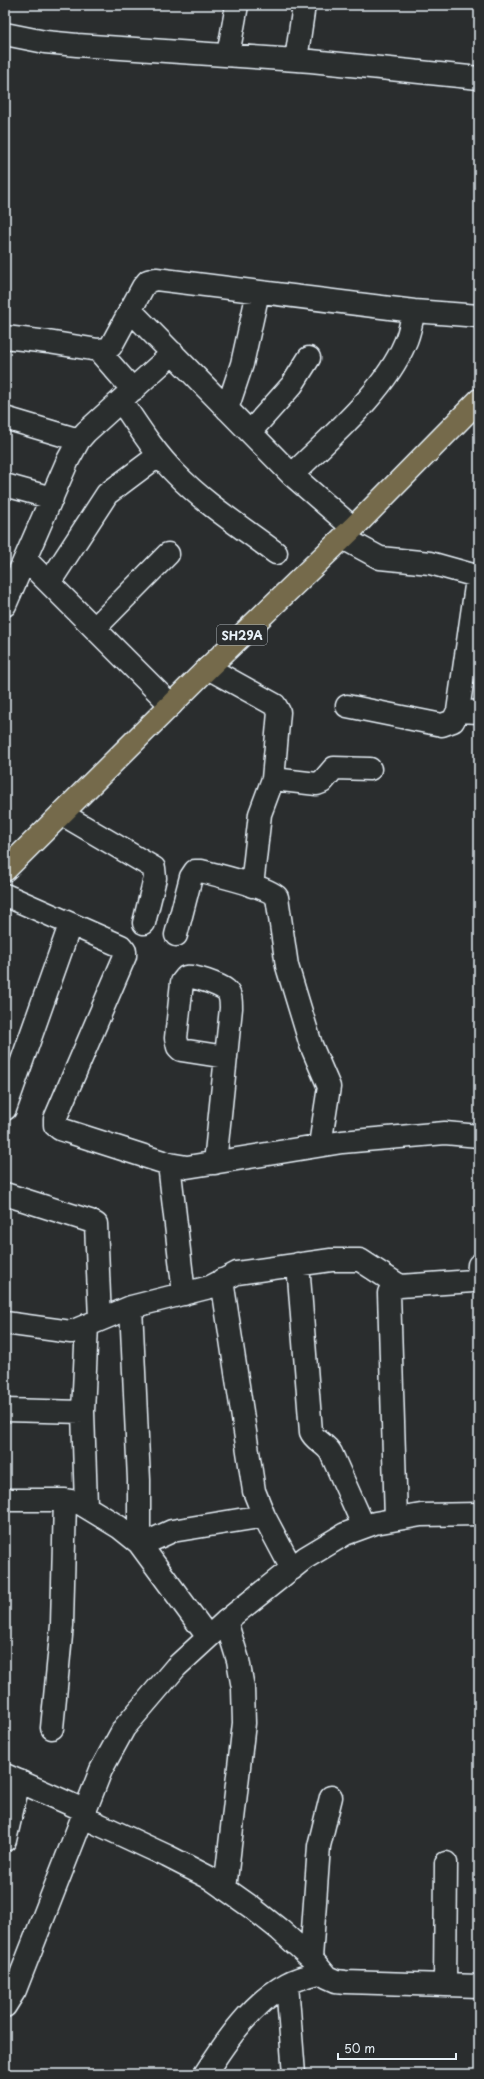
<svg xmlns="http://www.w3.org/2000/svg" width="484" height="2079" viewBox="0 0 484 2079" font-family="'Playpen Sans',sans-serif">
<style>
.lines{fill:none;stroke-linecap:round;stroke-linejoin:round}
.minor-casing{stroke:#e8f1f8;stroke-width:25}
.major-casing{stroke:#e8f1f8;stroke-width:25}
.minor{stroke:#2a2d2e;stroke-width:22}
.major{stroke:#746b4b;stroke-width:22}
.labels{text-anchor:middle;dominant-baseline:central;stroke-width:4;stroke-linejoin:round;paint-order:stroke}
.shield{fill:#2a2d2e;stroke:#afb6bb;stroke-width:1}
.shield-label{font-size:12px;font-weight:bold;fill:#e8f1f8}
</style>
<rect width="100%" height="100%" fill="#2a2d2e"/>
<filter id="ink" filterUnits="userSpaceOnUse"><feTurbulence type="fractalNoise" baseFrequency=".025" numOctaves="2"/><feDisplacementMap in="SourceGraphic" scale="8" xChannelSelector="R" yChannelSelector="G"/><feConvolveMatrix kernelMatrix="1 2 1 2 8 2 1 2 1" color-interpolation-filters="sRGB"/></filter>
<g filter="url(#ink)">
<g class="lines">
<g class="minor-casing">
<path id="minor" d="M5 34 45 42 77 45 311 61 479 78
M228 55 237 5
M296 60 304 5
M130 310 292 475 353 528
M5 337 48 342 98 350 107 349 111 346 143 287 148 281 156 279 414 311 479 316
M98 350 133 390
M121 401C138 426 154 452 176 474 205 504 243 528 276 553
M227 409 242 364 258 292
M5 418 79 440
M250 432 292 385 309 358
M292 475C330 437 384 393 405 343 410 333 411 321 414 311
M5 485 52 498
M343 538 380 558 430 563 473 575 477 579 458 711 453 721 442 725 347 706
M26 560 171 705
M49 583 107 494 159 455
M5 605 68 460 79 440 86 432 173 353
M95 628 168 554
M208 668 275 705 279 712 273 779 260 814 252 886
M458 711 479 712
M273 779 317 784 322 782 334 768 370 769
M62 814 154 868 155 878 144 923
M5 895 121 946 125 951V956L55 1119V1125L60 1129 169 1164 187 1167 342 1142 445 1133 479 1136
M176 935 191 877 195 871H201C217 875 268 887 277 897L287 966 311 1045 329 1087 320 1145
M5 1109 70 925
M215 1163 231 1008C231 1001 231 995 226 990 220 985 193 975 186 977L182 982 176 1038 178 1047 181 1050 226 1057
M169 1164 184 1294
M5 1194 90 1221 96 1224 100 1319
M298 1264 311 1432C314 1440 326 1444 331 1453L364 1527
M222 1280 254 1491 264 1516 292 1569
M131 1307 139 1480V1543
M5 1323 71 1332 131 1307 210 1287 237 1273 331 1260H360L400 1286
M5 1410 83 1412
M5 1500H65L78 1502 119 1527 139 1543 208 1637
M86 1505 83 1412 87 1325
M396 1519 389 1293 391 1289 400 1286 473 1281 478 1276 479 1265
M141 1545 172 1531 264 1516
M52 1728 62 1625 65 1500
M5 1775 86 1811
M83 1817 167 1856 210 1878 251 1907 280 1930 311 1958 327 1977 336 1981 345 1982 479 1986
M5 1840 19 1781
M225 1889 244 1723 243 1688 238 1660 226 1621
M311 1958 319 1846 331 1797
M287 1984 294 2074
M445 1985 446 1863
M5 2006 15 1990 101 1770 124 1728 176 1667 226 1621 305 1558 345 1534 375 1523 421 1515 479 1514
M205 2074C226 2041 252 2003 287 1984 298 1978 310 1975 322 1972"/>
</g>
<g class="major-casing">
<path id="major" d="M5 870 208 668 353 528 479 400"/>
</g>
<use href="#minor" class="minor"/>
<use href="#major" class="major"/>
</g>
</g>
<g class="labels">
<rect class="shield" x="217" y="625" width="50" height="20" rx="3"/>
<g class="shield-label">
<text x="242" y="635">SH29A</text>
</g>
</g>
<rect width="484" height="2079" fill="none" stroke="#2a2d2e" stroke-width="20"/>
<rect x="10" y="10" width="464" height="2059" fill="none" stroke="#e8f1f8" stroke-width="1.5" filter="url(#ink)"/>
<path d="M338 2053v6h118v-6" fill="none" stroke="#e8f1f8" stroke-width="2"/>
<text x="344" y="2053" font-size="12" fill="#e8f1f8" stroke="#2a2d2e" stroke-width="3" paint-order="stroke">50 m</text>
</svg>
